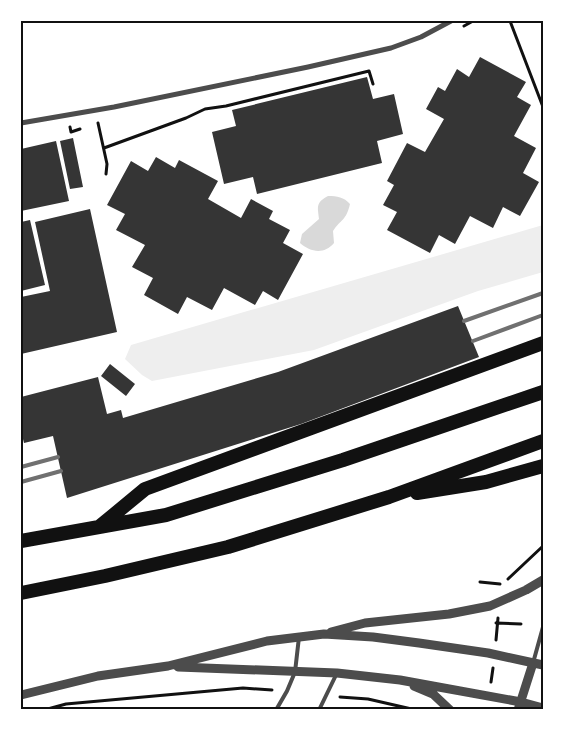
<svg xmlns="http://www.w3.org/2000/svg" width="564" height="731" viewBox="0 0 564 731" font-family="'Alegreya Sans',sans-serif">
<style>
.green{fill:#eee}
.water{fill:#d9d9d9}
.building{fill:#353535}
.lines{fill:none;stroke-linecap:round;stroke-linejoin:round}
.path{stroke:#111;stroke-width:3}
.service{stroke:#4c4c4c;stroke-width:4}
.minor{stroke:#4c4c4c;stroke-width:5}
.tertiary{stroke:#4c4c4c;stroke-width:9}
.trunk{stroke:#111;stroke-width:14}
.rail{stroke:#707070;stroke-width:4}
.neatline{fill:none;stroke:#111;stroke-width:2}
</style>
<rect width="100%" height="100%" fill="#fff"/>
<path class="green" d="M543 225V272L478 291 314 350 152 381 142 375 125 359 131 345Z"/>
<path class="water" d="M328 196C337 196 344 197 350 204 346 221 341 219 333 231L334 243C324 255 310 252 300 243L302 234 319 219C318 207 315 203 328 196Z"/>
<path class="building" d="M480 57 526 82 517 97 531 105 514 136 536 148 523 173 539 182 520 216 503 207 493 228 470 216 455 244 439 235 430 253 387 230 397 212 383 205 394 185 387 181 407 143 425 152 444 119 426 109 438 87 445 91 457 69 469 77Z
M367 77 373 99 394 94 403 134 377 141 382 163 257 194 253 177 224 184 212 132 236 126 232 110Z
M73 138 83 187 70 189 60 141Z
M56 141 69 201 21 211V149Z
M156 157 175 168 179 160 218 181 208 199 241 218 251 199 273 211 269 219 290 230 283 243 303 254 278 300 263 291 255 305 224 288 212 310 187 297 178 314 144 295 153 278 132 267 145 245 116 230 125 214 107 205 131 161 148 171Z
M90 209 117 332 21 354V297L50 291 35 222Z
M30 220 45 285 21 291V222Z
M458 306 479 357 301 424 67 498 53 436 24 443 21 431V397L98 377 107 414 121 410 123 418 278 372Z
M110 364 135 384 126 396 101 376Z"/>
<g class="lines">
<path class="path" d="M510 21 543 107
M464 26 473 21
M98 123 107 164 106 174
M70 127 71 132 80 129
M104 148 186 118 205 109 226 106 369 71 373 84
M508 579 543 546
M480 582 500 584
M496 623 521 624
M496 640 498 618
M491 682 493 668
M340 697 368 699 416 710
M44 710 66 704 243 688 272 690"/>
<path class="service" d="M533 663 543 627
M276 710 287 691 295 672 299 637
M319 710 337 673"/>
<path class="minor" d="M21 123 114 107 308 67 391 48 421 37 451 21"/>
<path class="tertiary" d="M331 632 365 623 449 614 490 606 526 590 543 580
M178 667 337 673 400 680 521 702 543 708
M414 686 433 694 450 710
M21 695 98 676 168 666 267 641 324 634 373 637 419 643 488 653 543 665
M518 710 533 663"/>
<path class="trunk" d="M417 493 486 482 543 466
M99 527 145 489 543 343
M21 541 166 515 343 460 543 392
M21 593 105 576 228 547 389 497 543 441"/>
<path class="rail" d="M464 321 543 293
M473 341 543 315
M21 467 58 457
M21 482 61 471"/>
</g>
<rect width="564" height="731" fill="none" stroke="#ffffff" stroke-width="45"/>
<rect x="22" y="22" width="520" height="686" class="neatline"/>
</svg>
